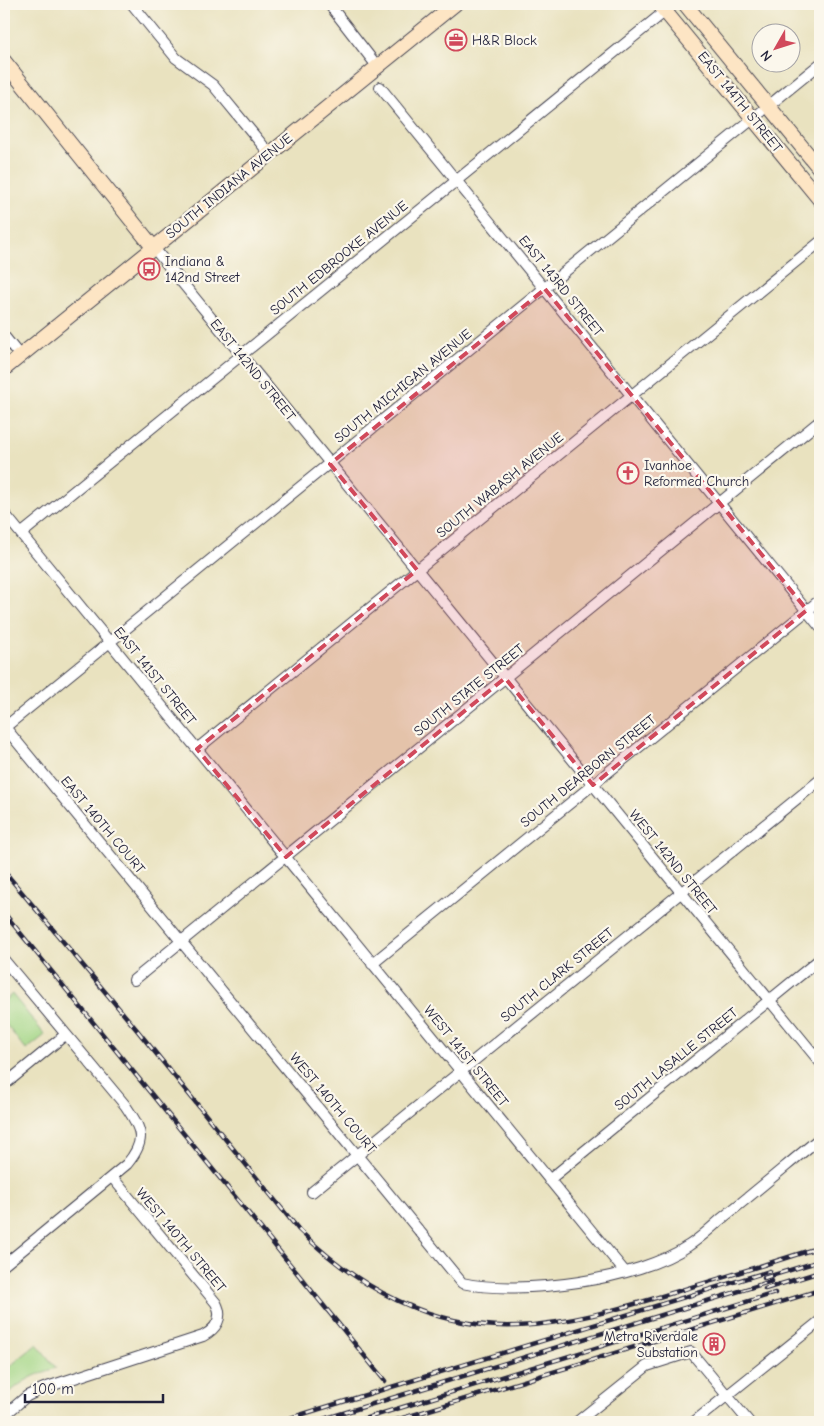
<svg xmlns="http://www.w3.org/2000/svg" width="824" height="1426" viewBox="0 0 824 1426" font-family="'Comic Neue',sans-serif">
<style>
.green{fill:#a2d584;stroke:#627c60}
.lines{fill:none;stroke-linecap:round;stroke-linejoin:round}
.street-casing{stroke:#403f4f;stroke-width:12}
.secondary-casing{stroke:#403f4f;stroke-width:16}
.street{stroke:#fff;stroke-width:10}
.secondary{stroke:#fde5c4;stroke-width:14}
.rail-casing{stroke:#22223b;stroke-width:4.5}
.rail{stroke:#fbf7ec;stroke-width:2.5;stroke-dasharray:8;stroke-linecap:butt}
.marked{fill:#d1495b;fill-opacity:0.2;stroke:#d1495b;stroke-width:4;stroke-dasharray:10 6;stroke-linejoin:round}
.labels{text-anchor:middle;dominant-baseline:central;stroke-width:4.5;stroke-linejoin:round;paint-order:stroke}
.poi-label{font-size:14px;fill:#22223b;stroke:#fbf7ec;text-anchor:start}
.street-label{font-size:14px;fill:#22223b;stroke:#fbf7ec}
</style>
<rect width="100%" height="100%" fill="#fbf7ec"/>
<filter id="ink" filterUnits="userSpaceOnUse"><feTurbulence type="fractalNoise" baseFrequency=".02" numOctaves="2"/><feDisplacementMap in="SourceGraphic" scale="10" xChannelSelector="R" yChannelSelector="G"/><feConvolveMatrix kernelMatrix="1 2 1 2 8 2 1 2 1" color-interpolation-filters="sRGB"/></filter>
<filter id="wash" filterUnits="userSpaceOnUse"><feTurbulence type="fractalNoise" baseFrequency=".0096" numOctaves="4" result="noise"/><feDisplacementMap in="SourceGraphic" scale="20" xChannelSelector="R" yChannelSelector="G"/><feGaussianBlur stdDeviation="1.12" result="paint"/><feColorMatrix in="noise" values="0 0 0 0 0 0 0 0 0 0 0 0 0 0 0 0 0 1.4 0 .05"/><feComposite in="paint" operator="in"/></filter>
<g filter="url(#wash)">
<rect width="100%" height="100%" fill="#e9e2bf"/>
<path class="green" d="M12 994 45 1035 26 1050 4 1022V1001Z
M37 1344 56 1368C34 1375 25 1379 8 1394L4 1390V1371Z"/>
</g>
<g filter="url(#ink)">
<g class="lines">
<g class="street-casing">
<path id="street" d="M132 4 176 58 213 85 269 153
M329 4 377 66
M380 87 820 627
M153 247 820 1062
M4 336 20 356
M4 513 625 1272
M21 534 674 4
M4 726 462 1283C520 1296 638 1280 688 1246 699 1239 710 1229 720 1220 754 1193 787 1165 820 1138
M4 728 820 64
M197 749 820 242
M4 960 125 1105C142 1130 147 1140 127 1164L4 1265
M372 964 820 600
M134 980 820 421
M4 1085 65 1035
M549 1180 820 959
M312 1192 820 780
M6 1414 27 1396 44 1388 203 1336C216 1329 224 1318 216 1303L112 1177
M577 1422 647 1366 691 1352 749 1422
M694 1422 820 1321"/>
</g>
<g class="secondary-casing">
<path id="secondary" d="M659 4 820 200
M685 4 820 169
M4 61 153 247
M4 369 455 4"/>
</g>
<use href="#street" class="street"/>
<use href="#secondary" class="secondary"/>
<g class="rail-casing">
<path id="rail" d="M4 871 137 1030 299 1230C358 1288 432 1329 517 1326 570 1324 622 1308 672 1293 721 1278 771 1263 820 1247
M4 913 385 1381
M764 1278 820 1261
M765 1289 820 1272
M277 1422 770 1271
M314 1422 772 1281
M354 1422 775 1293
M390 1422 820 1290"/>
</g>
<use href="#rail" class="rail"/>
</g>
</g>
<path class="marked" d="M545 289 807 610 593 785 505 678 286 857 197 749 417 570 330 464Z"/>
<defs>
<g id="office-ring" transform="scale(1.125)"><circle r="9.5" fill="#fbf7ec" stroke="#d1495b" stroke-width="1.5"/><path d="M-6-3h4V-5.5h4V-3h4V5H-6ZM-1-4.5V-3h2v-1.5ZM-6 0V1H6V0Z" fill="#d1495b"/></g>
<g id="bus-ring" transform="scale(1.125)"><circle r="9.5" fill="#fbf7ec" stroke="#d1495b" stroke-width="1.5"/><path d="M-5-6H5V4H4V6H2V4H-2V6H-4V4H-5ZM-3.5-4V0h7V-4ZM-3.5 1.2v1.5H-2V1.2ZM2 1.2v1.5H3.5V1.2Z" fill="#d1495b"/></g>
<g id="church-ring" transform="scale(1.125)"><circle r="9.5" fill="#fbf7ec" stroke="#d1495b" stroke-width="1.5"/><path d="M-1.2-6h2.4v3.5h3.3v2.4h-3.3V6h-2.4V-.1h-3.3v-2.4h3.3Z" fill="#d1495b"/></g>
<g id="building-ring" transform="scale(1.125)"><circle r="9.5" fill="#fbf7ec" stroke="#d1495b" stroke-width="1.5"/><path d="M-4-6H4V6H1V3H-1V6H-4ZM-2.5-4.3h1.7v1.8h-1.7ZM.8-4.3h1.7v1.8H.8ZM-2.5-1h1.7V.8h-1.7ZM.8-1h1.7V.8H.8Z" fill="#d1495b"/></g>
</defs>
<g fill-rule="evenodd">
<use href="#office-ring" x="456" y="40"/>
<use href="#bus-ring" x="149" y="269"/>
<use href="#church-ring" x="628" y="473"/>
<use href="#building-ring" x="714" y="1344"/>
</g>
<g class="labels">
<g class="poi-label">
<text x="472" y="40">H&amp;R Block</text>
<text x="165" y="261">Indiana &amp;<tspan x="165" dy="16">142nd Street</tspan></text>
<text x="644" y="465">Ivanhoe<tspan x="644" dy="16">Reformed Church</tspan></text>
<text x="698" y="1336" text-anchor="end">Metra Riverdale<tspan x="698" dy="16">Substation</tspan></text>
</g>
<g class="street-label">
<text transform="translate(740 102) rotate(51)">EAST 144TH STREET</text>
<text transform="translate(229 186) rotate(-39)">SOUTH INDIANA AVENUE</text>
<text transform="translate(339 258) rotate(-39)">SOUTH EDBROOKE AVENUE</text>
<text transform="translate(561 286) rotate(51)">EAST 143RD STREET</text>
<text transform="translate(253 370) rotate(51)">EAST 142ND STREET</text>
<text transform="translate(403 386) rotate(-39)">SOUTH MICHIGAN AVENUE</text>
<text transform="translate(500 485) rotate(-39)">SOUTH WABASH AVENUE</text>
<text transform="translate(155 676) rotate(51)">EAST 141ST STREET</text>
<text transform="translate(469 690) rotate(-39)">SOUTH STATE STREET</text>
<text transform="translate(588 771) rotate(-39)">SOUTH DEARBORN STREET</text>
<text transform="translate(103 825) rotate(50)">EAST 140TH COURT</text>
<text transform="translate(673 862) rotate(51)">WEST 142ND STREET</text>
<text transform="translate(557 975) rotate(-39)">SOUTH CLARK STREET</text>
<text transform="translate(466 1056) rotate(51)">WEST 141ST STREET</text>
<text transform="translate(676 1059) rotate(-39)">SOUTH LASALLE STREET</text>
<text transform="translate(333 1103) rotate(50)">WEST 140TH COURT</text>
<text transform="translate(181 1240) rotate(50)">WEST 140TH STREET</text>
</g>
</g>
<rect width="824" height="1426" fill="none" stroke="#fbf7ec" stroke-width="20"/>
<g transform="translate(776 48) rotate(231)"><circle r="24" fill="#fbf7ec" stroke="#a4a2a5"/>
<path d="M0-4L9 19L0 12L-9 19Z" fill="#d1495b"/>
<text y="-8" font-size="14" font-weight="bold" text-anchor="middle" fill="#22223b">N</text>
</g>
<path d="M25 1394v8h138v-8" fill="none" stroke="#22223b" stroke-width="2.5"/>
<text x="32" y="1394" font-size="15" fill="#22223b" stroke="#fbf7ec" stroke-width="4" paint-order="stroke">100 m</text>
</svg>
